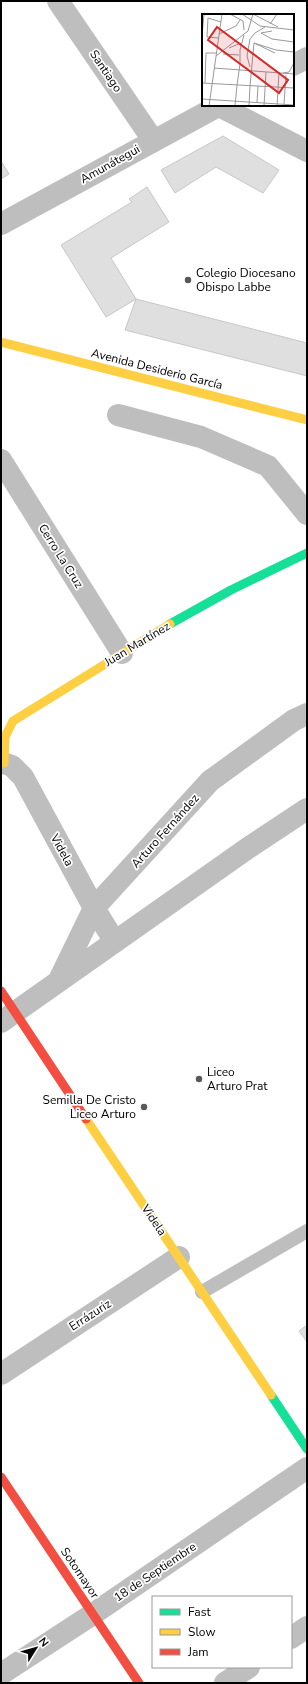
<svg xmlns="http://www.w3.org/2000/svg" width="308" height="1684" viewBox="0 0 308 1684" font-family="'Nunito Sans',sans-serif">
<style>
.building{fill:#dfdfdf;stroke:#c7c7c7}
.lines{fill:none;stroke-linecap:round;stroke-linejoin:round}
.lane{stroke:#bebebe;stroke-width:14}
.street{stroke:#bebebe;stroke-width:22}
.fast{stroke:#16e098;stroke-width:9}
.slow{stroke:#ffcf43;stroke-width:9}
.jam{stroke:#f24e42;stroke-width:9}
.poi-dot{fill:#595959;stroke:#fff;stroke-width:1.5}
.labels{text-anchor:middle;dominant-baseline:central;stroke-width:3.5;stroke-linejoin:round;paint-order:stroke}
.street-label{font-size:12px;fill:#000;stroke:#fff}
.poi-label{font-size:12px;fill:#000;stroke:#fff;text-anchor:start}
.inset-road{fill:none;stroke:#999;stroke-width:1}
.view{fill:#d62828;fill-opacity:0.15;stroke:#d62828;stroke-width:2}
.inset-edge{fill:none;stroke:#000;stroke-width:2}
</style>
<rect width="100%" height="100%" fill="#fff"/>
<path class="building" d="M223 136 279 170 263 193 216 167 175 193 161 170Z
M1 161 9 174 1 179Z
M147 187 169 222 111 258 136 299 106 317 61 245 132 202 129 199Z
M136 299 307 343V376L125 330Z
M307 1325V1342L299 1331Z"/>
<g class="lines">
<path class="lane" d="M202 1292 307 1231"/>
<path class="street" d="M58 1 153 140
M293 65 307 58
M219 106 307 151
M1 224 220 105
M118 415 201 437 268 466 307 514
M1 460 122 653
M1 762 12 766 23 777 94 908 115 942
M59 980 94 908 210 781 294 720 307 714
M1 1022 248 848 307 809
M1 1374 179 1257
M291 1638 307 1627
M1 1674 93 1614 307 1468
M225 1683 249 1667"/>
<path class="fast" d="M170 624 231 590 307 553
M271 1395 307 1449"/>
<path class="slow" d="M1 342 307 420
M4 763 5 737 13 721 170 624
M86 1119 271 1395"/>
<path class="jam" d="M1 991 86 1119
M1 1477 139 1683"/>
</g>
<g class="poi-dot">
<circle cx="188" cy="280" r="4"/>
<circle cx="199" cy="1079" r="4"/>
<circle cx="144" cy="1107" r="4"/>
</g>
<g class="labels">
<g class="street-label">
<text transform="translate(106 71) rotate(56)">Santiago</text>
<text transform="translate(110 164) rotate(-29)">Amunátegui</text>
<text transform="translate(157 369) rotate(14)">Avenida Desiderio García</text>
<text transform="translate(61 556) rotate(58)">Cerro La Cruz</text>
<text transform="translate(137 644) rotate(-31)">Juan Martínez</text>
<text transform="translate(165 831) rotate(-48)">Arturo Fernández</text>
<text transform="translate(62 850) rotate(61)">Videla</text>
<text transform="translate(154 1220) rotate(56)">Videla</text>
<text transform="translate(90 1315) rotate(-33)">Errázuriz</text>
<text transform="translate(155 1572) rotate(-34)">18 de Septiembre</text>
<text transform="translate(80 1573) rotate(56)">Sotomayor</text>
</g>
<g class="poi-label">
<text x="196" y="273">Colegio Diocesano<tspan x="196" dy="14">Obispo Labbe</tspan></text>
<text x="207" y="1072">Liceo<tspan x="207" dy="14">Arturo Prat</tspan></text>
<text x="136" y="1100" text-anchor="end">Semilla De Cristo<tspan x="136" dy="14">Liceo Arturo</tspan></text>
</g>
</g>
<g transform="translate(202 14)">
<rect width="92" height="92" fill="#fff"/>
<path class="inset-road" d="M28 0 41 7 42 16M40 0 58 12 92 16M51 0 76 13M6 4 5 23 16 24M6 4 19 8M68 10 75 0M70 17 59 19 70 25 92 28M17 20 34 12 38 6M0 22 2 0M52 29 73 39M27 34 39 29M21 40 37 41M14 42 46 17 51 0M38 50V36L42 21M48 53 45 42 48 25 53 19 63 13M12 54 92 60M81 59 87 58 92 49M0 69 92 74M3 69 4 39H14M35 71 38 50M48 72 52 29 74 36 92 38M0 85 92 91M55 88 56 72M82 90 84 61M7 92 20 0M33 92 35 71M47 92 48 72M62 92 64 58M75 92 77 59"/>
<path class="view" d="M15 13 86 66 77 79 6 26Z"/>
<rect width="92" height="92" class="inset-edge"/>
</g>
<rect width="308" height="1684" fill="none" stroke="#000000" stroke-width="4"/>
<rect x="152" y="1596" width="140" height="72" fill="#ffffff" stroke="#999999"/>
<rect x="160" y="1609" width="20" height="6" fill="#16e098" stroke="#999999"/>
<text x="188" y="1616" font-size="12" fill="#000000">Fast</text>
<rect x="160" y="1629" width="20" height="6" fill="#ffcf43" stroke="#999999"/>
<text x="188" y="1636" font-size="12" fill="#000000">Slow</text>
<rect x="160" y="1649" width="20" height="6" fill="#f24e42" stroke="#999999"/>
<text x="188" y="1656" font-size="12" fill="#000000">Jam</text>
<g transform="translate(36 1648) rotate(53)" stroke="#ffffff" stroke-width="3" paint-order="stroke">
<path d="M0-3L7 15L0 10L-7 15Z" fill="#000000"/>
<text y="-6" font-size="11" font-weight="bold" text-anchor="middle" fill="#000000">N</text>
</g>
</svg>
